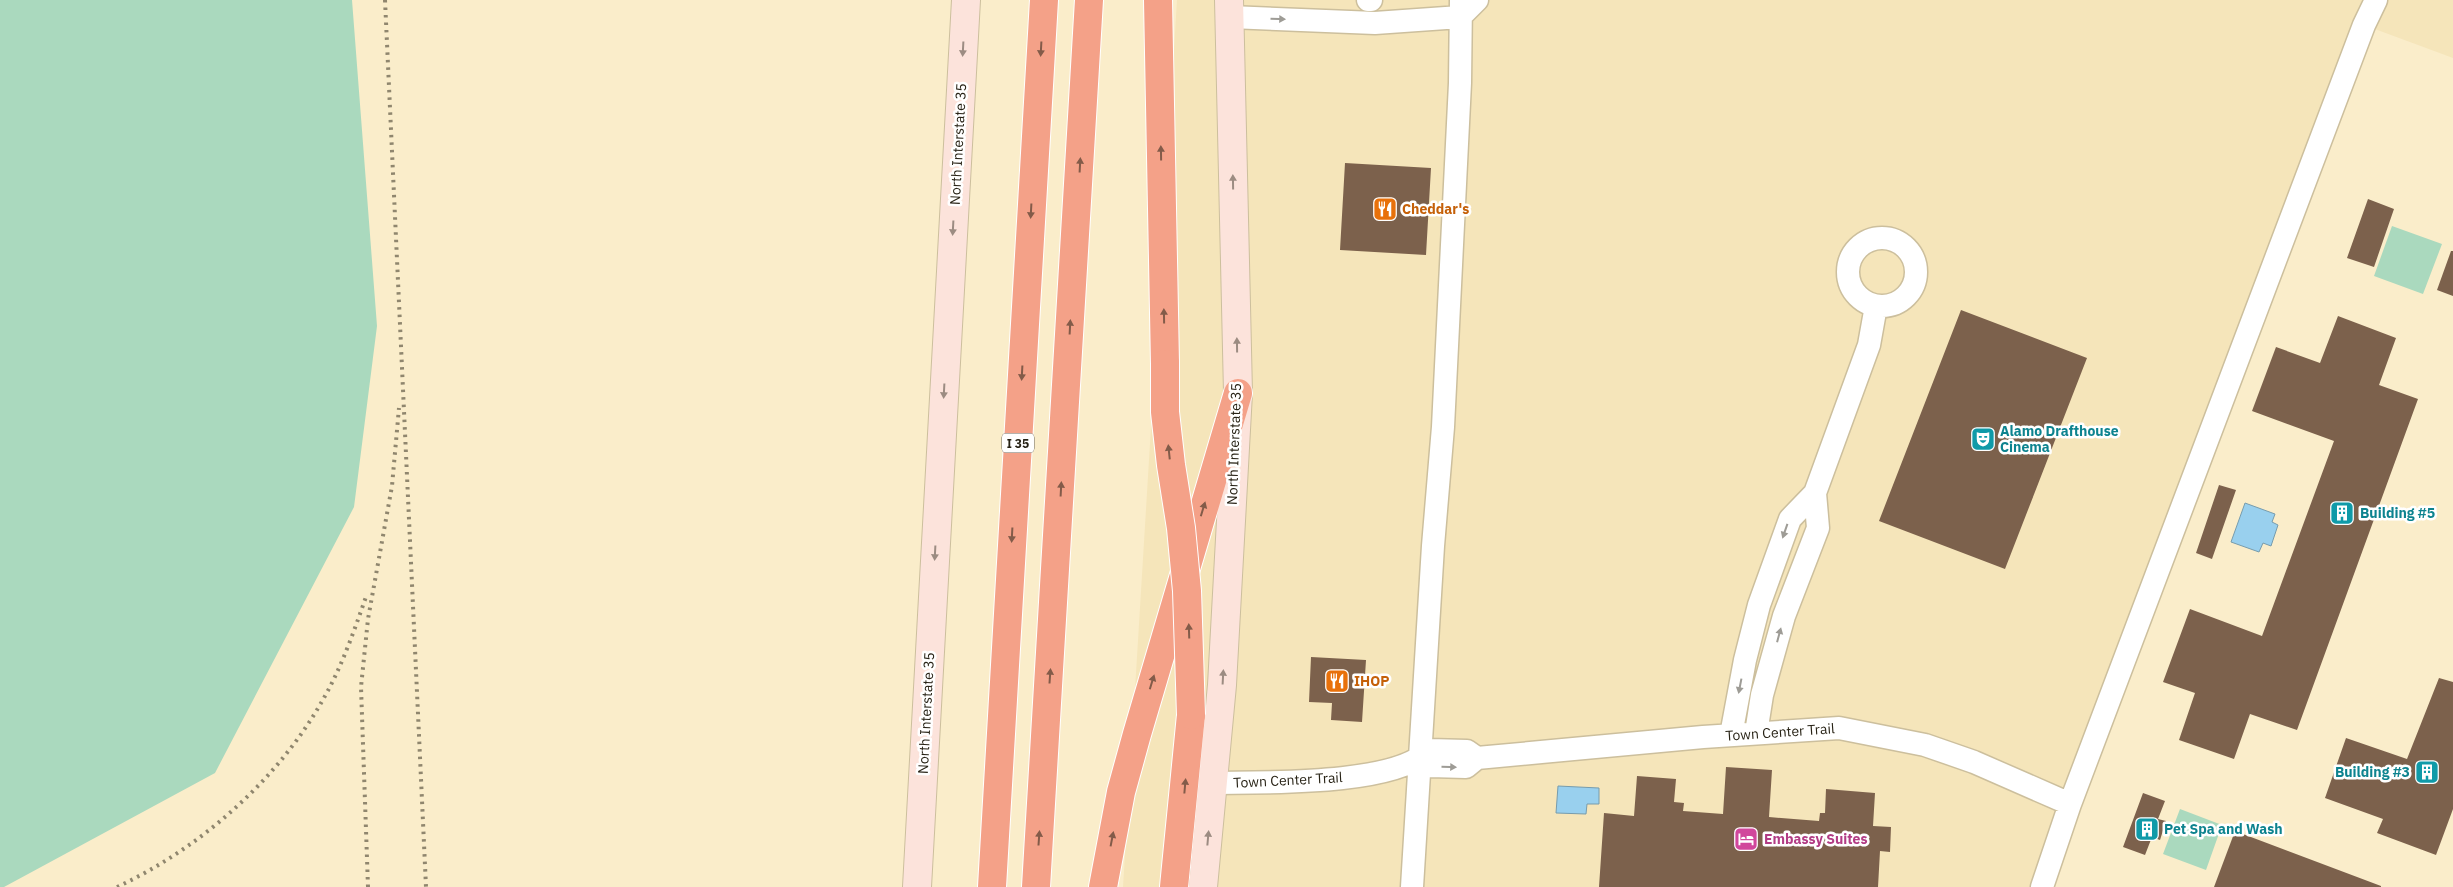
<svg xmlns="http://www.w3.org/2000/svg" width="2453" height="887" viewBox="0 0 2453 887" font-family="'IBM Plex Sans',sans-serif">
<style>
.built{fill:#f5e5ba}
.green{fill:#aad9be}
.water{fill:#99d0ee;stroke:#779cad}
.building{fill:#7c614c}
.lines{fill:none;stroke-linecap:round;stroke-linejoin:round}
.street-casing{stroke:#ccbf9d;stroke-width:25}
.secondary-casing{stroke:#ccbf9d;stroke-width:30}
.highway-casing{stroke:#fff;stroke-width:30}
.street{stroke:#fff;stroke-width:22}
.secondary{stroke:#fce3db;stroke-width:28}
.highway{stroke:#f4a188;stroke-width:28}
.rail{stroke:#8f866e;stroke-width:4;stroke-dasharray:2.5 5;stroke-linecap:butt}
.highway-bridge-casing{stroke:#fff;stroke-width:30;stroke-linecap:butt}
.highway-bridge{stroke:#f4a188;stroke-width:28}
.oneway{fill:#9e9c96}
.oneway2{fill:#9c8c82}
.oneway3{fill:#835b49}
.labels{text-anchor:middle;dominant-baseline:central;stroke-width:5;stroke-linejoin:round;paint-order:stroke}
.shield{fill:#fff;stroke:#68645b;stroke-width:1}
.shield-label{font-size:12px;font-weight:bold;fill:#272215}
.street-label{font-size:14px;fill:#272215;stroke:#fff}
.food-label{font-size:14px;font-weight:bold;fill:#c56008;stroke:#fff;text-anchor:start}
.culture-label{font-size:14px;font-weight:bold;fill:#0d838f;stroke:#fff;text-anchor:start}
.hotel-label{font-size:14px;font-weight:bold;fill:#b23c85;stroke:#fff;text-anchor:start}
</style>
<rect width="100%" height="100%" fill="#faedca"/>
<path class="built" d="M1177 0H2453V58L2364 25 2044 887H1123Z"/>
<path class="green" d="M0 0H352L377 326 354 507 215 773 4 887H0Z
M2392 226 2442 244 2423 294 2374 276Z
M2180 809 2222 825 2206 870 2163 854Z"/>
<path class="water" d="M2245 503 2275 514 2272 522 2278 525 2271 546 2263 543 2259 552 2231 542Z
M1558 786 1599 788V804H1587L1586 814 1556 813Z"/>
<path class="building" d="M1345 163 1431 168 1426 255 1340 250Z
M2368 199 2394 209 2374 267 2347 258Z
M2451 251H2453V296L2437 290Z
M1961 310 2087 358 2005 569 1879 521Z
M2338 316 2396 338 2379 385 2418 399 2297 730 2250 714 2234 759 2179 740 2195 693 2163 682 2190 609 2262 636 2334 441 2252 411 2276 347 2320 363Z
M2219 485 2236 490 2212 559 2196 553Z
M1311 657 1366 660 1362 722 1331 720 1332 703 1309 702Z
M2439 678 2453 682V809L2436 855 2377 833 2383 819 2325 798 2346 738 2407 759Z
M1726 767 1772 770 1769 817 1819 821 1820 813H1825L1826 789 1875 793 1873 826 1891 827 1890 852 1880 851 1878 887H1599L1604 813 1634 816 1637 776 1676 779 1674 802 1684 803 1683 811 1723 814Z
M2143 793 2165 801 2158 819 2166 821 2160 840 2152 837 2145 855 2123 847Z
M2235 831 2381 886V887H2214Z"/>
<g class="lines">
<g class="street-casing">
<path id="street" d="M1368 0H1371
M1230 17 1375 23 1460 17 1477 0
M1848 272a34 34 0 1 1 68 0a34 34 0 1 1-68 0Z
M1756 733 1762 695 1784 616 1818 528 1815 493 1869 345 1876 306
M1731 735 1745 660 1759 605 1790 519 1815 493
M1420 759 1430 766 1466 767 1477 758 1703 737 1839 728 1925 745 1974 762 2070 804
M1213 783C1262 782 1395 786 1429 750L1467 751 1477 758
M1412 887 1433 546 1443 427 1460 83 1461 0
M2042 887 2070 804 2364 25 2376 0"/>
</g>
<g class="secondary-casing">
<path id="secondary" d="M917 887 966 0
M1203 887 1222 685 1238 393 1229 0"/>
</g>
<g class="highway-casing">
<path id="highway" d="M1158 0 1165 364
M992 887 1044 0
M1036 887 1089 0
M1103 887 1121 792 1137 734 1238 393
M1174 887 1191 715"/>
</g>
<use href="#street" class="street"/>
<use href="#secondary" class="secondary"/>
<use href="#highway" class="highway"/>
<path class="rail" d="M385 0 426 887
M117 887C201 848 280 778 325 696 343 664 355 628 367 594
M368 887 361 687 368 619 392 486 399 408"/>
<g class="highway-bridge-casing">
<path id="highway-bridge" d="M1165 364V412L1171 465 1181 528 1187 591 1191 715"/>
</g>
<use href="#highway-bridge" class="highway-bridge"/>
</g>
<defs><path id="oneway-solid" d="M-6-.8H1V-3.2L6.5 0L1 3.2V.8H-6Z" transform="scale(1.25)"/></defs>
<g class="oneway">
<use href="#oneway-solid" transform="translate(1278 19) rotate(2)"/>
<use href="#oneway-solid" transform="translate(1785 531) rotate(109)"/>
<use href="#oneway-solid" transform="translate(1779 635) rotate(-75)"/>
<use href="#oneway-solid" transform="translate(1740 686) rotate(101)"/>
<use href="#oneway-solid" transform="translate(1449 767) rotate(2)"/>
</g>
<g class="oneway2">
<use href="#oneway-solid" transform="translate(963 49) rotate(93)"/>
<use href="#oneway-solid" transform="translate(1233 182) rotate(-91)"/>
<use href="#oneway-solid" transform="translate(953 228) rotate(93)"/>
<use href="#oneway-solid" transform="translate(1237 345) rotate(-91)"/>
<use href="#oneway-solid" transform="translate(944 391) rotate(93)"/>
<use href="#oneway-solid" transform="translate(935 553) rotate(93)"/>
<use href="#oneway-solid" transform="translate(1223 677) rotate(-87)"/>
<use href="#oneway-solid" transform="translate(1208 838) rotate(-85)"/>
</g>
<g class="oneway3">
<use href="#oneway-solid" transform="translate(1041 49) rotate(93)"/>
<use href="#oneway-solid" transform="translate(1161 153) rotate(-91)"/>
<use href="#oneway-solid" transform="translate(1080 165) rotate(-87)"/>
<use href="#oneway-solid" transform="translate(1031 211) rotate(93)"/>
<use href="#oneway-solid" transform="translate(1164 316) rotate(-91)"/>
<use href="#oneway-solid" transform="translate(1070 327) rotate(-87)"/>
<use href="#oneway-solid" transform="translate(1022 373) rotate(93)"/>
<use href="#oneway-solid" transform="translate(1169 452) rotate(-96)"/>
<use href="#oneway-solid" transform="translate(1061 489) rotate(-87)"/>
<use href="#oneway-solid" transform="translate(1203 509) rotate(-73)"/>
<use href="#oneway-solid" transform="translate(1012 535) rotate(93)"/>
<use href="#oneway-solid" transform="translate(1189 631) rotate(-92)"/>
<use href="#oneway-solid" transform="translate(1050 676) rotate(-86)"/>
<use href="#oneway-solid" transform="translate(1152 682) rotate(-73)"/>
<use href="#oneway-solid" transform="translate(1185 786) rotate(-85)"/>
<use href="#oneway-solid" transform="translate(1039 838) rotate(-86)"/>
<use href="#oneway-solid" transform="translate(1112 839) rotate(-79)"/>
</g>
<defs>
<g id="restaurant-square" transform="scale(1.25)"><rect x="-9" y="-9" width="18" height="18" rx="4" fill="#e8710a" stroke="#fff"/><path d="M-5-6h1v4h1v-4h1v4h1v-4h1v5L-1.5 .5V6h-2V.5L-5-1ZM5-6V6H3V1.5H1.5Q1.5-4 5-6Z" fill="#fff"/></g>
<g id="theatre-square" transform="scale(1.25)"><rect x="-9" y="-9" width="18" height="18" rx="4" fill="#0f9aa8" stroke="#fff"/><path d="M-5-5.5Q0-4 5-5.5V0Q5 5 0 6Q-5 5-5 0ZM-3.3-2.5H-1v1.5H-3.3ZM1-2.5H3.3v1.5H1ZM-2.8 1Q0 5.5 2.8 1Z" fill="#fff"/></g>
<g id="building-square" transform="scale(1.25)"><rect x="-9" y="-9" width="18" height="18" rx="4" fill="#0f9aa8" stroke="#fff"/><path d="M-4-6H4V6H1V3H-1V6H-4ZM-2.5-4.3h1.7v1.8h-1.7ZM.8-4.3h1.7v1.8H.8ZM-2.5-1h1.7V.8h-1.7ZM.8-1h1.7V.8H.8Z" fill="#fff"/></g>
<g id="hotel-square" transform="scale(1.25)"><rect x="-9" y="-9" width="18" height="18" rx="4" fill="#d1479c" stroke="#fff"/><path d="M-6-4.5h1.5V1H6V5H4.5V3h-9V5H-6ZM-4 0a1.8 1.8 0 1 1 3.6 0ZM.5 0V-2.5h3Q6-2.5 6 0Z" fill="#fff"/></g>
</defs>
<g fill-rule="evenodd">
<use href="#restaurant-square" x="1385" y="209"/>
<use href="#theatre-square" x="1983" y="439"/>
<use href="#building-square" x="2342" y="513"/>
<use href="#restaurant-square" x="1337" y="681"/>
<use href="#building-square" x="2427" y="772"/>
<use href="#building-square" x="2147" y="829"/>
<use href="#hotel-square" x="1746" y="839"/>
</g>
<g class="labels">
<rect class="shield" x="1002" y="433.5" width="32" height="19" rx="4"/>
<g class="shield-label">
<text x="1018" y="443">I 35</text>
</g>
<g class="street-label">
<text transform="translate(958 144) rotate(-87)">North Interstate 35</text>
<text transform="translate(1234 444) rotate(-88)">North Interstate 35</text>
<text transform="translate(926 713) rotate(-87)">North Interstate 35</text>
<text transform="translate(1780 732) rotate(-4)">Town Center Trail</text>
<text transform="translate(1288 780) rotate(-3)">Town Center Trail</text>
</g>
<g class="food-label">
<text x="1402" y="209">Cheddar's</text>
<text x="1354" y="681">IHOP</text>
</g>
<g class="culture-label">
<text x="2000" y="431">Alamo Drafthouse<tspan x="2000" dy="16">Cinema</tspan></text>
<text x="2360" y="513">Building #5</text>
<text x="2410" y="772" text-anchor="end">Building #3</text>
<text x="2164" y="829">Pet Spa and Wash</text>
</g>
<g class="hotel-label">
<text x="1764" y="839">Embassy Suites</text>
</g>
</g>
</svg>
